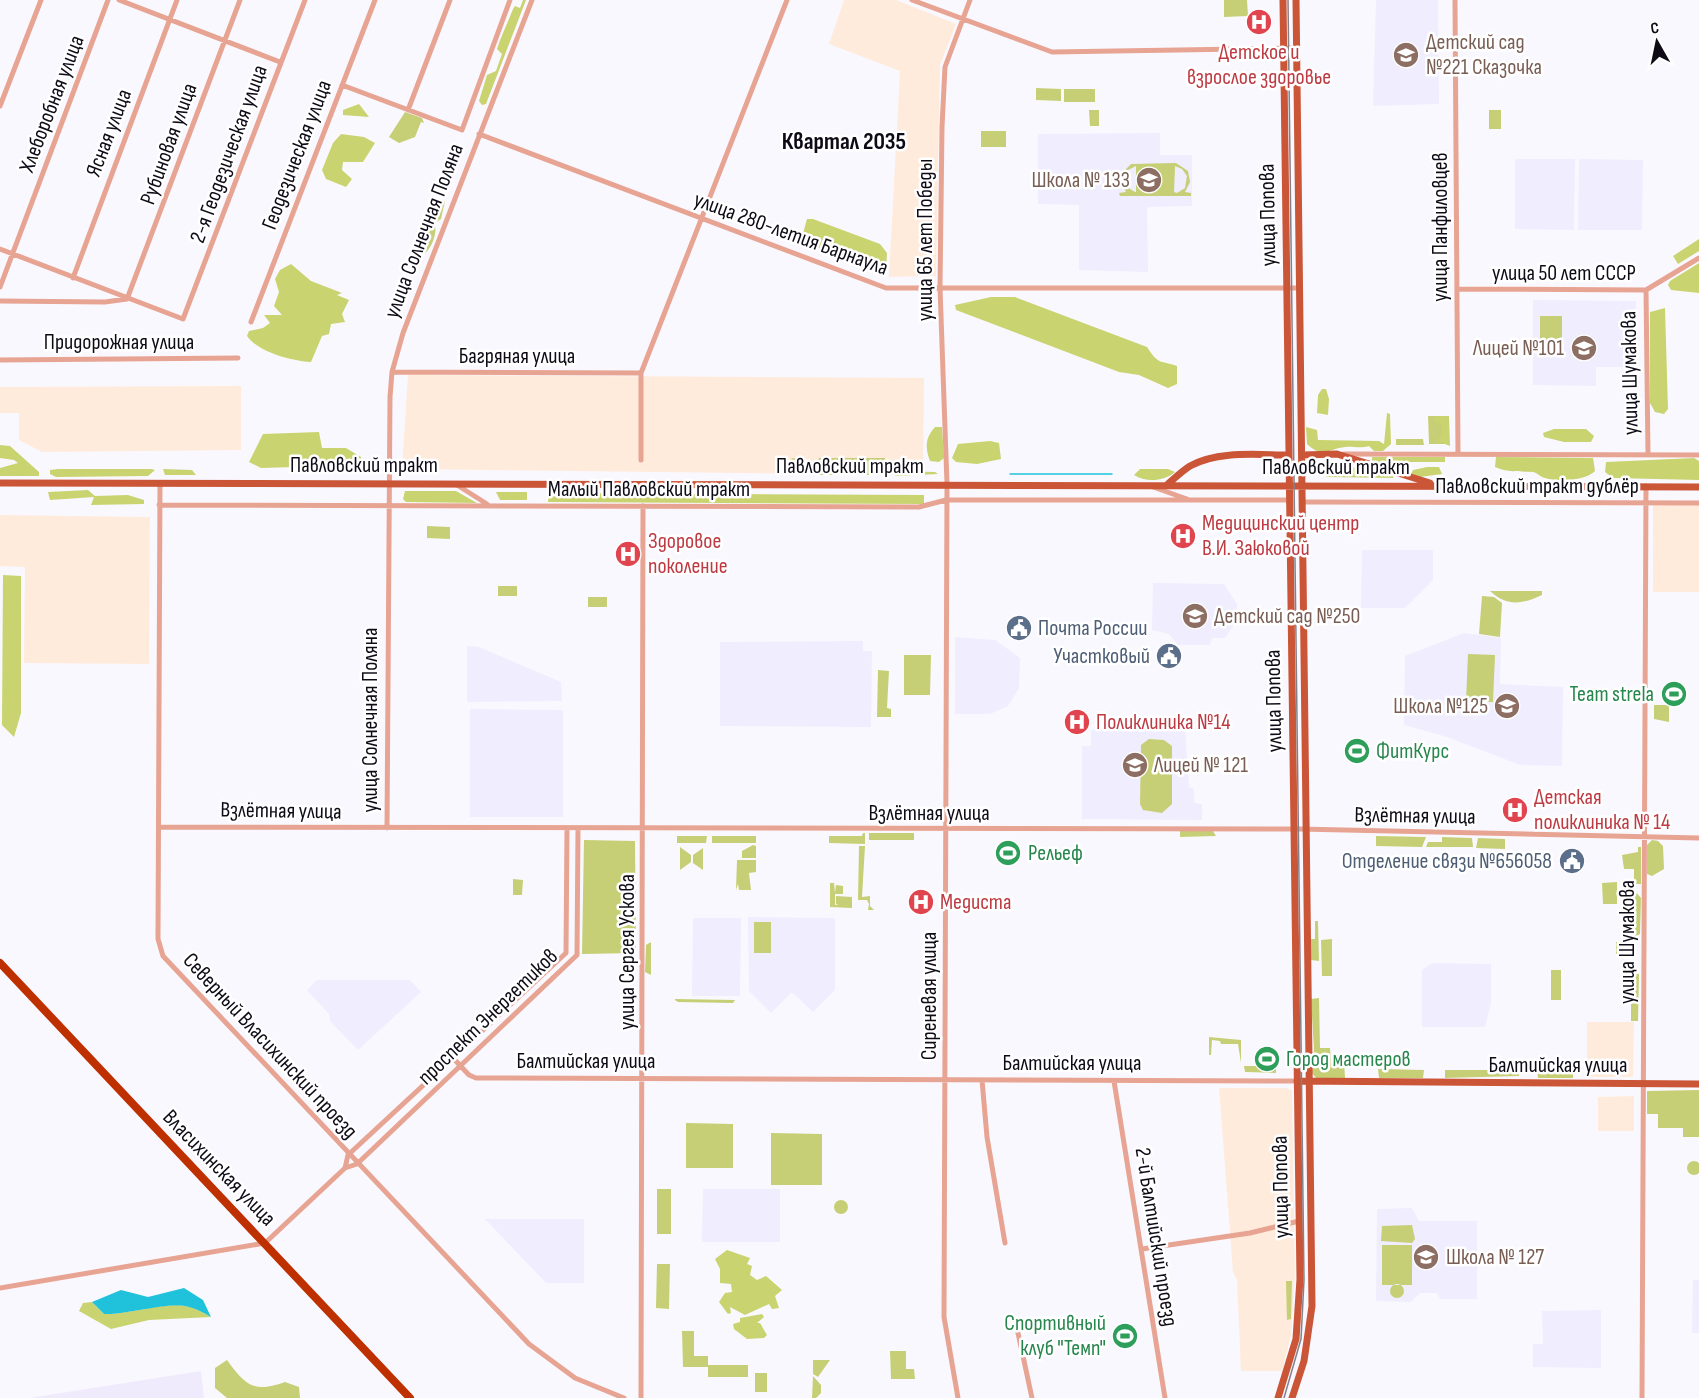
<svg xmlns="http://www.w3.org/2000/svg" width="1699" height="1398" viewBox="0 0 1699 1398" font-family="'Sofia Sans Condensed',sans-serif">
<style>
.commercial{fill:#ffebdb}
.built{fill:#f0ebfc}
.education{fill:#efedfe}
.green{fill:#c6cf75;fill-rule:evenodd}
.forest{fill:#c9d36f}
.water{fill:#20c2db}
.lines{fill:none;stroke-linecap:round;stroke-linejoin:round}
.stream{stroke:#20c2db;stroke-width:1.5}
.minor{stroke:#e7a493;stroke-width:5}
.major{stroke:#cb5537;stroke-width:7}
.highway{stroke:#be3000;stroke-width:8}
.tram{stroke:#838089;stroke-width:1.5}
.labels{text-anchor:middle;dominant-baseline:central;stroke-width:5;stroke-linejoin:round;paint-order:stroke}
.education-label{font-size:22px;fill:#785e54;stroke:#fff;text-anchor:start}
.health-label{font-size:22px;fill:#be3a42;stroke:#fff;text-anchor:start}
.street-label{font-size:22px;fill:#0e0b16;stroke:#fff}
.service-label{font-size:22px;fill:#4e5e75;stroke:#fff;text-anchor:end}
.leisure-label{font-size:22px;fill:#27864d;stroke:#fff;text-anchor:start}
.neighbourhood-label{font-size:24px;font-weight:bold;fill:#0e0b16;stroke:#fff}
</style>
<rect width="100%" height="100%" fill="#faf8ff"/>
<path class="commercial" d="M844 0H896L956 24 940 65 936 276 889 277 900 71 829 44Z
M408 375 924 378 923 475 402 469Z
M241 386V450L42 452 19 440V413H0V387Z
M1653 503H1699V592H1653Z
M0 515 150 517 149 664 24 663 25 567 0 566Z
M1587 1022H1634L1633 1077H1587Z
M1219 1088H1287L1292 1091 1295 1274 1291 1335 1282 1371H1241L1237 1280 1233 1272Z
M1634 1096V1131H1598V1097Z"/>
<path class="built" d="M201 1371 204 1398H29L118 1384Z"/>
<path class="education" d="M1376 0H1438L1439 104 1373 106Z
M1160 133V155H1192V206L1147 207 1148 272 1079 270V205L1038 204V134Z
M1515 159H1575L1574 230 1515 229Z
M1579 159 1643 160 1642 230H1578Z
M1533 300 1636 301V367H1596V386L1533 385Z
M1362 550H1433V580L1405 608H1361Z
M1153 583 1224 584 1237 604V620L1225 638H1212L1210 645H1178L1169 634 1152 630Z
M1464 633 1501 638 1500 684 1563 687 1562 766 1520 765 1447 737 1404 725 1405 656Z
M955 637 995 640 1020 658 1019 688 1008 706 990 714H955Z
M863 641V651H872L871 727 720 726V642Z
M467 646 479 647 561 682 562 701 467 702Z
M470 709 563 710V817H470Z
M1185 729 1189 787 1194 789V803L1202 804V820L1082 819V746H1091V730Z
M748 917 835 918V990L813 1012 794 994 791 993 771 1013 749 991Z
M693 918H741L740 996H692Z
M1432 963 1491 964V1003L1485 1027H1422V970Z
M317 980H410L421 992 358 1050 330 1021 329 1014 307 990Z
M703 1189H780V1242H702Z
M1412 1208 1419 1221H1477V1299H1440L1437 1293H1420L1411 1302 1376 1301 1377 1209Z
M485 1219H584V1283H546Z
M1693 1280H1699V1333H1692Z
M1601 1310V1368L1533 1367V1344H1543L1542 1311Z"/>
<path class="green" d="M1224 0H1247L1248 16 1224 17Z
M1036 88 1061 89V101L1036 100Z
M1064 89H1095V102H1064Z
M1089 110H1099V126H1090Z
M1489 110H1501V129H1489Z
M405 112 422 118 424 123 421 122 415 137 399 143 389 137Z
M981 131H1006V147H981Z
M1176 163 1188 171 1190 182 1185 192 1191 193V196H1120L1119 193 1126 192 1122 185V173L1131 164ZM1136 166V192H1135L1127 187 1124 178 1128 170ZM1175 166 1182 169 1187 176 1185 188 1177 193 1174 192Z
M445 201 441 219 436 222 430 220 437 204 439 205Z
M429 224 435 226C437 234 431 251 423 254L418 252Z
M1540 316H1562V355H1540Z
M1428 416H1449V444H1429Z
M1396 439H1423L1424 445H1396Z
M787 466a8 8 0 1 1 16 0a8 8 0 1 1-16 0Z
M819 458H885V475H820L815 467Z
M427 526 450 527V539L427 538Z
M498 586H517V596H498Z
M1490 591H1542V595C1523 604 1507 607 1490 591Z
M1482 596 1494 597 1502 603 1500 637 1479 634Z
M588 597H607V607H588Z
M1468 654 1495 655 1493 702 1466 701Z
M904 655H931L930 695H904Z
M878 670 889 671 887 708 891 709V717H877Z
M1654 705H1669V722L1654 719Z
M1149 739 1164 740 1172 746V804L1162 813 1143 810 1140 804 1141 745Z
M1180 831H1213L1216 836 1180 837Z
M863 833H865V844L829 843V836H862Z
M869 833H914V840H869Z
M677 836H707L706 843H677Z
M712 836H756V843H712Z
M1376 836 1426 837 1422 847 1376 846Z
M1442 837 1472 838 1473 847H1426L1428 842H1442Z
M1478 838 1505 839V849L1476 848Z
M584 840 635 841 636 953 582 954Z
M1652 840 1658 841 1663 846 1664 869 1652 876 1647 874V845Z
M753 845 756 846V858H742V851Z
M859 846H865L862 897 870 896V906L874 910H868L869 904 867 900H858Z
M680 847 691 855V862L680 870Z
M1638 847H1641V884H1634V869H1624L1622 855 1638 852Z
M703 848V870L693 863V855Z
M737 860H756V872L749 873 751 890H739L738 884 736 890Z
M513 879 523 880 522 895H513Z
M1617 882V904H1603L1602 883Z
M830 883H834L835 893 836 885 843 886V894H835V905L839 904H836V896L852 897V908L830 907Z
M1635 891 1641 898 1640 934 1636 936V954H1616V942H1626V913L1634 912Z
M1315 921H1318L1319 961 1311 960 1310 939H1315Z
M754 922H771V953H754Z
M1332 939V976H1322L1321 940Z
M651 942V975L645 972 646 945Z
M1551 970H1561V1000H1551Z
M1631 974H1639L1638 1021H1631Z
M1319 998 1320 1048H1330L1331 1063 1344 1062 1345 1078H1316L1312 1073 1314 1050 1311 999Z
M675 1000V999L735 1000 733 1003 678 1002Z
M1209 1037 1241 1040V1063L1238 1044H1221L1220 1041 1212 1040 1211 1055H1209Z
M1244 1066H1276V1073L1245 1072Z
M1378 1069 1424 1070 1423 1078H1379Z
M1445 1070H1519V1076L1445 1078Z
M1537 1070H1573V1078H1538Z
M1699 1090V1137H1683V1128H1658V1114H1647V1091Z
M686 1123 733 1124V1168H686Z
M771 1133 822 1134V1185H771Z
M1687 1168a7 7 0 1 1 14 0a7 7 0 1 1-14 0Z
M657 1189H671V1234H657Z
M834 1207a7 7 0 1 1 14 0a7 7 0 1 1-14 0Z
M1412 1225 1415 1239 1412 1243 1381 1241 1382 1226Z
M1382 1245H1412V1285H1382Z
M657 1264H670L669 1309 656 1308Z
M1286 1281H1292L1291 1319 1287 1320Z
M1390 1291a7 7 0 1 1 14 0a7 7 0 1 1-14 0Z
M682 1331H694V1356H708V1365H748V1377H708V1367H683Z
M890 1351H906V1369H914L915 1379H891Z
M227 1360C246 1386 254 1393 285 1382L299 1387 300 1398H227L215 1388V1368Z
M813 1360H830L818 1377 813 1374Z
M755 1373H767V1392H755Z
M813 1376 821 1385V1393L816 1398H812Z"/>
<path class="forest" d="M523 0H526L486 104 482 105 479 101 487 75 496 71 502 54 497 49C501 36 508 22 513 9L515 6 520 8Z
M359 104 369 117 343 115V110Z
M341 134 364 137 375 143 363 162H343L342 170 352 179 346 187 326 179 322 170 333 143Z
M807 219H813L880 244 887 253 886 270 883 273 801 241Z
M1699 239V251L1678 264 1673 256Z
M1699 263V293L1671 290 1668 285 1670 281Z
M291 264 311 281 342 293 337 295 349 300 342 314 345 322 331 324 329 334 322 336 311 362C292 361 258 352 247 336L249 331 263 328 270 323 264 315H282L274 306 279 292 275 279 280 270Z
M991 297H1015L1147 347C1159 366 1161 360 1177 366V384L1168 388 1139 375 1119 372 956 310 955 305Z
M1665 308 1668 409 1664 414 1655 412 1650 403V312Z
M1322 389H1326L1329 399 1328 415 1317 413 1318 395Z
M1387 413 1390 414 1391 444 1383 451H1374L1369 446C1359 449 1354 446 1345 447 1331 448 1322 459 1307 444L1306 427 1317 430 1318 440 1379 441 1384 444Z
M1435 416H1449L1450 446 1437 441 1442 433 1441 424 1434 422Z
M935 427H942L944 458 939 462 930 461C925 448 925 438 935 427Z
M1554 429H1586L1594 436 1591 442H1564L1544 437 1543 433Z
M319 432 322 448H346L361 457 362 465 261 468 249 462 263 434Z
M990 441 999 443 1001 459 977 464 956 462 952 458 958 444Z
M0 445 10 446 39 472V476H0V468L18 463 14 460 0 458Z
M1372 457H1445V462H1372Z
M1496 457 1593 458 1595 471C1585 481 1558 482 1545 478 1540 477 1538 473 1533 472 1519 471 1508 473 1495 467Z
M1694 458 1699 461V480L1613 478 1605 472 1606 462Z
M1361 467 1394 475 1393 478 1326 477 1328 469Z
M1427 467H1439L1442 474 1420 477 1411 474 1413 470Z
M58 469H151L155 470 148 476 56 477 50 474V470Z
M163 469 192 470 196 475H165Z
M1140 469H1168L1175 472C1165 481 1146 483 1134 475Z
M896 471 935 472 938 474 896 476 893 474Z
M88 490 95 496 128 495 144 500V504L91 505 94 497 50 500 48 492Z
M405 491H456L477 503 406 502 403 499Z
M496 492H527V500H500Z
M549 493 924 495V504L548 502Z
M3 575 21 576V713L14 737 2 725Z
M727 1250 750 1258 747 1264 752 1266 750 1275 757 1280 766 1276 782 1290 775 1296 779 1308 772 1309 769 1304 745 1315 730 1307 731 1313 728 1314 719 1302 725 1293 732 1292 731 1284 720 1283V1269L715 1259Z
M92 1302 104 1314C127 1315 170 1300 190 1307 197 1309 204 1313 211 1317L149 1320 111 1329 79 1311 83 1303Z
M762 1314 764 1317 757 1323H760L767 1335 764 1338 747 1339 734 1329 733 1324 740 1322V1318Z"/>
<path class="water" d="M184 1288 203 1300 211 1317C204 1313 197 1309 189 1307 170 1301 127 1315 104 1314L92 1302 121 1290 148 1297Z"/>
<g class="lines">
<path class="stream" d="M1010 474H1112"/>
<path class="minor" d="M119 0 280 62
M912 0 1052 52 1297 48
M1455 0 1458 454
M342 85 462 130 510 0
M0 106 41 0
M408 110 450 0
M479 134 886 288H1299
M0 249 183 319 305 0
M73 278 177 0
M0 287 108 0
M1457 289 1646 290 1699 258
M1646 290 1648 455
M0 301 105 302 127 299 240 0
M251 322 375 0
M0 360 238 358
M392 372 641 373
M1344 454 1699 455
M641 460V373L787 0
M160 483 158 939 163 956 529 1344 575 1378 624 1398
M457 485 487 504
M1153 487 1187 499
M1302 502 1699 503
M159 505 919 507 946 500H1290
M159 827 1299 829 1699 838
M387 828 390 397 392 372 403 333 532 0
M453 1058 469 1075 476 1078 1297 1081
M982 1080 987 1137 1005 1243
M1114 1081 1165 1398
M345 1168 348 1155 566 953 567 828
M1142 1249 1250 1233 1299 1221
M0 1288 265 1243 345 1168 357 1164 577 955 578 828
M1015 1319 1032 1398
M641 1398 643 506
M958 1398 944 1317 947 484 940 288 942 127 945 67 970 0
M1642 1398 1646 486"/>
<path class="major" d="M1302 455 1337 454 1430 483
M0 483 1699 487
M1168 484C1175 478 1182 471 1190 466 1218 450 1259 455 1289 455
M1297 1081 1699 1084
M1278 1398 1296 1339 1300 1279 1283 0
M1292 1398 1304 1361 1312 1306 1296 0"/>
<path class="highway" d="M0 963 410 1398"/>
<path class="tram" d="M1284 1398 1301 1339 1304 1280 1288 0"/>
</g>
<defs>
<g id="hospital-disc" transform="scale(1.35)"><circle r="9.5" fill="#e0444e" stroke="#fff"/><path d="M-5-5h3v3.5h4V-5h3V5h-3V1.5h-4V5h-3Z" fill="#fff"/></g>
<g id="school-disc" transform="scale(1.35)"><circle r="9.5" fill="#8d6e63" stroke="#fff"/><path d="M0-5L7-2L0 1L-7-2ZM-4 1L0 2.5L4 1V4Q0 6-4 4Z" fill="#fff"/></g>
<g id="civic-disc" transform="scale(1.35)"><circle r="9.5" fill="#5c6f8a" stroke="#fff"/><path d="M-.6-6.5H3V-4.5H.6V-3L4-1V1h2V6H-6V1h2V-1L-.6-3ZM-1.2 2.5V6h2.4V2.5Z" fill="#fff"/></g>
<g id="stadium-disc" transform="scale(1.35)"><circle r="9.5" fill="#2e9e5b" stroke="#fff"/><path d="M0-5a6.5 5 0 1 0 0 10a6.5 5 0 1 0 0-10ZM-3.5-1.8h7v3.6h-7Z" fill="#fff"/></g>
</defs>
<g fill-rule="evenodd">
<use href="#hospital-disc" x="1259" y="22"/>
<use href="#school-disc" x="1406" y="55"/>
<use href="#school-disc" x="1149" y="180"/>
<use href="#school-disc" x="1584" y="348"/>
<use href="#hospital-disc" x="1183" y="536"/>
<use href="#hospital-disc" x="628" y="554"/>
<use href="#school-disc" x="1195" y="616"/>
<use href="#civic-disc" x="1019" y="628"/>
<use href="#civic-disc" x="1169" y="656"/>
<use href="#stadium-disc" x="1674" y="694"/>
<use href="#school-disc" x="1507" y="706"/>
<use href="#hospital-disc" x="1077" y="722"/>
<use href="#stadium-disc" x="1357" y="751"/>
<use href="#school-disc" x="1135" y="765"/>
<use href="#hospital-disc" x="1515" y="810"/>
<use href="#stadium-disc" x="1008" y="853"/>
<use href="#civic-disc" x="1572" y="861"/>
<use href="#hospital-disc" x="921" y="902"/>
<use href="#stadium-disc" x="1267" y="1059"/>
<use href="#school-disc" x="1426" y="1257"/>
<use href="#stadium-disc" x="1125" y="1336"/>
</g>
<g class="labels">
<g class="education-label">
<text x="1426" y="42">Детский сад<tspan x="1426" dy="25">№221 Сказочка</tspan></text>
<text x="1130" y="180" text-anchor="end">Школа № 133</text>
<text x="1564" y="348" text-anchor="end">Лицей №101</text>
<text x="1214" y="616">Детский сад №250</text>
<text x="1488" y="706" text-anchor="end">Школа №125</text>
<text x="1154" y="765">Лицей № 121</text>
<text x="1446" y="1257">Школа № 127</text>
</g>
<g class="health-label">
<text x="1259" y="52" text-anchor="middle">Детское и<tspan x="1259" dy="25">взрослое здоровье</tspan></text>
<text x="1202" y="523">Медицинский центр<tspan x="1202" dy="25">В.И. Заюковой</tspan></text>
<text x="648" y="541">Здоровое<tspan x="648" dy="25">поколение</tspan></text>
<text x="1096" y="722">Поликлиника №14</text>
<text x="1534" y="797">Детская<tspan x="1534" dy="25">поликлиника № 14</tspan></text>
<text x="940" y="902">Медиста</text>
</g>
<g class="street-label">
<text transform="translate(52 104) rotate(-69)">Хлеборобная улица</text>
<text transform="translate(109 133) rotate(-69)">Ясная улица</text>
<text transform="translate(169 144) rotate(-70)">Рубиновая улица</text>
<text transform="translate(229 154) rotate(-70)">2-я Геодезическая улица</text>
<text transform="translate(297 155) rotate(-69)">Геодезическая улица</text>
<text transform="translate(1268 215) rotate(-91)">улица Попова</text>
<text transform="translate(1440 227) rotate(-90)">улица Панфиловцев</text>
<text transform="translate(424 231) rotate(-69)">улица Солнечная Поляна</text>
<text transform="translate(791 234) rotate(20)">улица 280-летия Барнаула</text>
<text transform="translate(925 240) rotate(-90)">улица 65 лет Победы</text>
<text x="1564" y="273">улица 50 лет СССР</text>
<text x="119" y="342">Придорожная улица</text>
<text x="517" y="356">Багряная улица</text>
<text transform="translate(1630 373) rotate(-91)">улица Шумакова</text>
<text x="364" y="465">Павловский тракт</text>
<text x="850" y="466">Павловский тракт</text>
<text x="1336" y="467">Павловский тракт</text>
<text x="1537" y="486">Павловский тракт дублёр</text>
<text x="649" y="489">Малый Павловский тракт</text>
<text transform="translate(1274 701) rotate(-91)">улица Попова</text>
<text transform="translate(370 720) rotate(-90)">улица Солнечная Поляна</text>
<text transform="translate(281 811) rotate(1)">Взлётная улица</text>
<text x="929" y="813">Взлётная улица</text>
<text transform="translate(1415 816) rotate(1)">Взлётная улица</text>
<text transform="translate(1627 942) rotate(-90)">улица Шумакова</text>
<text transform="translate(627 952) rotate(-90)">улица Сергея Ускова</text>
<text transform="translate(929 996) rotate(-90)">Сиреневая улица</text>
<text transform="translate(488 1017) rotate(-44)">проспект Энергетиков</text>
<text transform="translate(270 1046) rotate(47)">Северный Власихинский проезд</text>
<text x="586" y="1061">Балтийская улица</text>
<text x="1072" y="1063">Балтийская улица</text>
<text x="1558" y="1065">Балтийская улица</text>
<text transform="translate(219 1168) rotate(46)">Власихинская улица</text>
<text transform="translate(1281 1187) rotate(-91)">улица Попова</text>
<text transform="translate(1156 1237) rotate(81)">2-й Балтийский проезд</text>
</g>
<g class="service-label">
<text x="1038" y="628" text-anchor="start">Почта России</text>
<text x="1150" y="656">Участковый</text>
<text x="1552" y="861">Отделение связи №656058</text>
</g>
<g class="leisure-label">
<text x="1654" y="694" text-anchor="end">Team strela</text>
<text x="1376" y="751">ФитКурс</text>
<text x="1028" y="853">Рельеф</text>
<text x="1286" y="1059">Город мастеров</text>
<text x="1106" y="1323" text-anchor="end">Спортивный<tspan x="1106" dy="25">клуб "Темп"</tspan></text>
</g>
<g class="neighbourhood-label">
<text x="844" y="141">Квартал 2035</text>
</g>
</g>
<g transform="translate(1657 42) rotate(351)" stroke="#ffffff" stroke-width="4.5" paint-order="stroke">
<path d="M0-4.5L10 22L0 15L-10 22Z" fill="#0e0b16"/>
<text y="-9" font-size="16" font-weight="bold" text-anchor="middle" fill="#0e0b16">С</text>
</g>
</svg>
